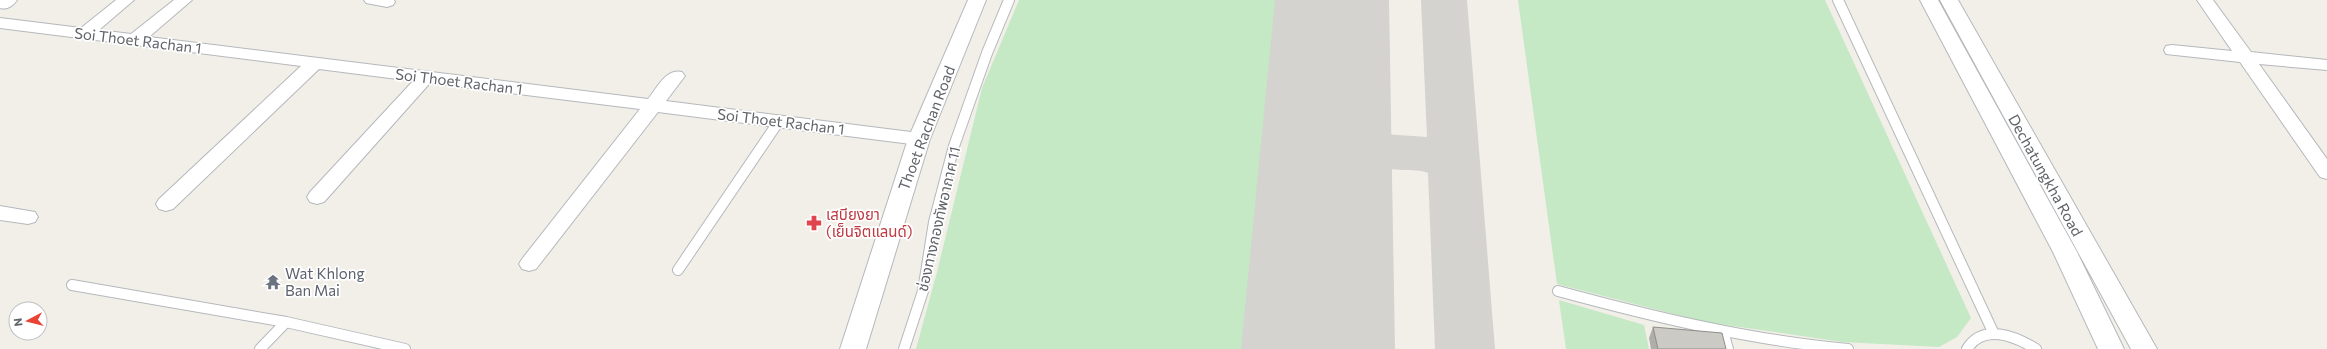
<svg xmlns="http://www.w3.org/2000/svg" width="2327" height="349" viewBox="0 0 2327 349" font-family="Commissioner,'Noto Sans Thai',sans-serif">
<style>
.green{fill:#c5e8c5}
.lines{fill:none;stroke-linecap:round;stroke-linejoin:round}
.taxiway{fill:#d4d3d0;fill-rule:evenodd}
.runway{fill:#d4d3d0;fill-rule:evenodd}
.service-casing{stroke:#b5b8bc;stroke-width:12}
.minor-casing{stroke:#b5b8bc;stroke-width:2}
.tertiary-casing{stroke:#b5b8bc;stroke-width:2}
.service{stroke:#fff;stroke-width:10}
.minor{fill:#fff;fill-rule:evenodd}
.tertiary{fill:#fff;fill-rule:evenodd}
.wall{fill:#afaea9}
.building{fill:#cccac5;stroke:#8f8d8a}
.labels{text-anchor:middle;dominant-baseline:central;stroke-width:3.5;stroke-linejoin:round;paint-order:stroke}
.street-label{font-size:15px;fill:#5f6368;stroke:#fff}
.health-label{font-size:15px;fill:#be3a42;stroke:#fff;text-anchor:start}
.worship-label{font-size:15px;fill:#5b616d;stroke:#fff;text-anchor:start}
</style>
<rect width="100%" height="100%" fill="#f1efe8"/>
<path class="green" d="M1019 0H1300L1273 349H916L937 272 982 88Z
M1518 0H1825L1971 318 1957 337 1939 347 1843 342 1705 322 1557 284Z
M1559 300 1644 325 1649 349H1566Z"/>
<g class="lines">
<path class="taxiway" d="M1421 0H1467L1495 349H1435L1428 173C1421 170 1411 170 1403 170 1368 167 1321 171 1300 138L1308 126 1326 121 1355 132 1427 137Z"/>
<path class="runway" d="M1275 0H1389L1395 349H1241Z"/>
<g class="service-casing">
<path id="service" d="M1838 0 1994 334
M678 270 779 121
M72 285 286 322 405 349
M1558 291C1654 317 1749 340 1848 349
M1723 331 1728 349
M260 349 286 322
M904 349 923 291 934 222 954 146 987 53 1009 0
M1967 349C1983 323 2015 336 2036 349"/>
</g>
<g class="minor-casing">
<path id="minor" d="M0 0H17C13 6 7 10 0 8Z
M116 0H134L99 30 131 34 174 0H192L149 37 648 99C657 88 666 68 682 72L685 76 666 101 919 133 926 135 928 139 926 143 919 145 658 112 536 269 529 271 522 269 519 264 522 259 640 109 430 83 324 202 317 204 310 202 307 197 310 192 413 81 319 69 173 209 166 211 159 209 156 204 159 199 301 66 0 28V18L81 28Z
M364 0H394L395 2 393 5 387 7 366 3Z
M2197 0H2213L2251 52 2327 60V70L2259 64 2327 159V179L2320 177 2240 62 2166 54 2164 50 2166 46 2172 45 2232 51Z
M0 206 35 212 38 217 35 222 28 224 0 220Z"/>
</g>
<g class="tertiary-casing">
<path id="tertiary" d="M968 0H986L930 139 866 349H840L908 139Z
M1920 0H1938L2077 252 2124 349H2098L2053 252Z
M1940 0H1958L2157 349H2131Z"/>
</g>
<use href="#service" class="service"/>
<use href="#minor" class="minor"/>
<use href="#tertiary" class="tertiary"/>
</g>
<path class="wall" d="M1653 327 1726 349H1651L1649 338Z"/>
<path class="building" d="M1653 327 1722 333 1726 349H1658Z"/>
<defs>
<g id="pharmacy-bare" transform="scale(1.2)"><path d="M-2-6h4v4h4v4h-4v4h-4v-4h-4v-4h4Z" fill="#e0444e" stroke="#fff" stroke-width="2.5" paint-order="stroke"/></g>
<g id="temple-bare" transform="scale(1.2)"><path d="M0-6L5-2H3V0L6.5 2.5H4V6H1.5V3h-3V6H-4V2.5H-6.5L-3 0V-2H-5Z" fill="#6b7280" stroke="#fff" stroke-width="2.5" paint-order="stroke"/></g>
</defs>
<g fill-rule="evenodd">
<use href="#pharmacy-bare" x="814" y="223"/>
<use href="#temple-bare" x="273" y="282"/>
</g>
<g class="labels">
<g class="street-label">
<text transform="translate(138 40) rotate(7)">Soi Thoet Rachan 1</text>
<text transform="translate(459 81) rotate(7)">Soi Thoet Rachan 1</text>
<text transform="translate(781 121) rotate(7)">Soi Thoet Rachan 1</text>
<text transform="translate(926 128) rotate(-69)">Thoet Rachan Road</text>
<text transform="translate(2046 175) rotate(61)">Dechatungkha Road</text>
<text transform="translate(938 219) rotate(-77)">ช่องทางกองทัพอากาศ 11</text>
</g>
<g class="health-label">
<text x="826" y="214">เสบียงยา<tspan x="826" dy="17">(เย็นจิตแลนด์)</tspan></text>
</g>
<g class="worship-label">
<text x="285" y="273">Wat Khlong<tspan x="285" dy="17">Ban Mai</tspan></text>
</g>
</g>
<g transform="translate(28 321) rotate(263)"><circle r="19" fill="#ffffff" stroke="#bfc1c3"/>
<path d="M0-3L7 15L0 10L-7 15Z" fill="#ea4335"/>
<text y="-6" font-size="11" font-weight="bold" text-anchor="middle" fill="#5f6368">N</text>
</g>
</svg>
